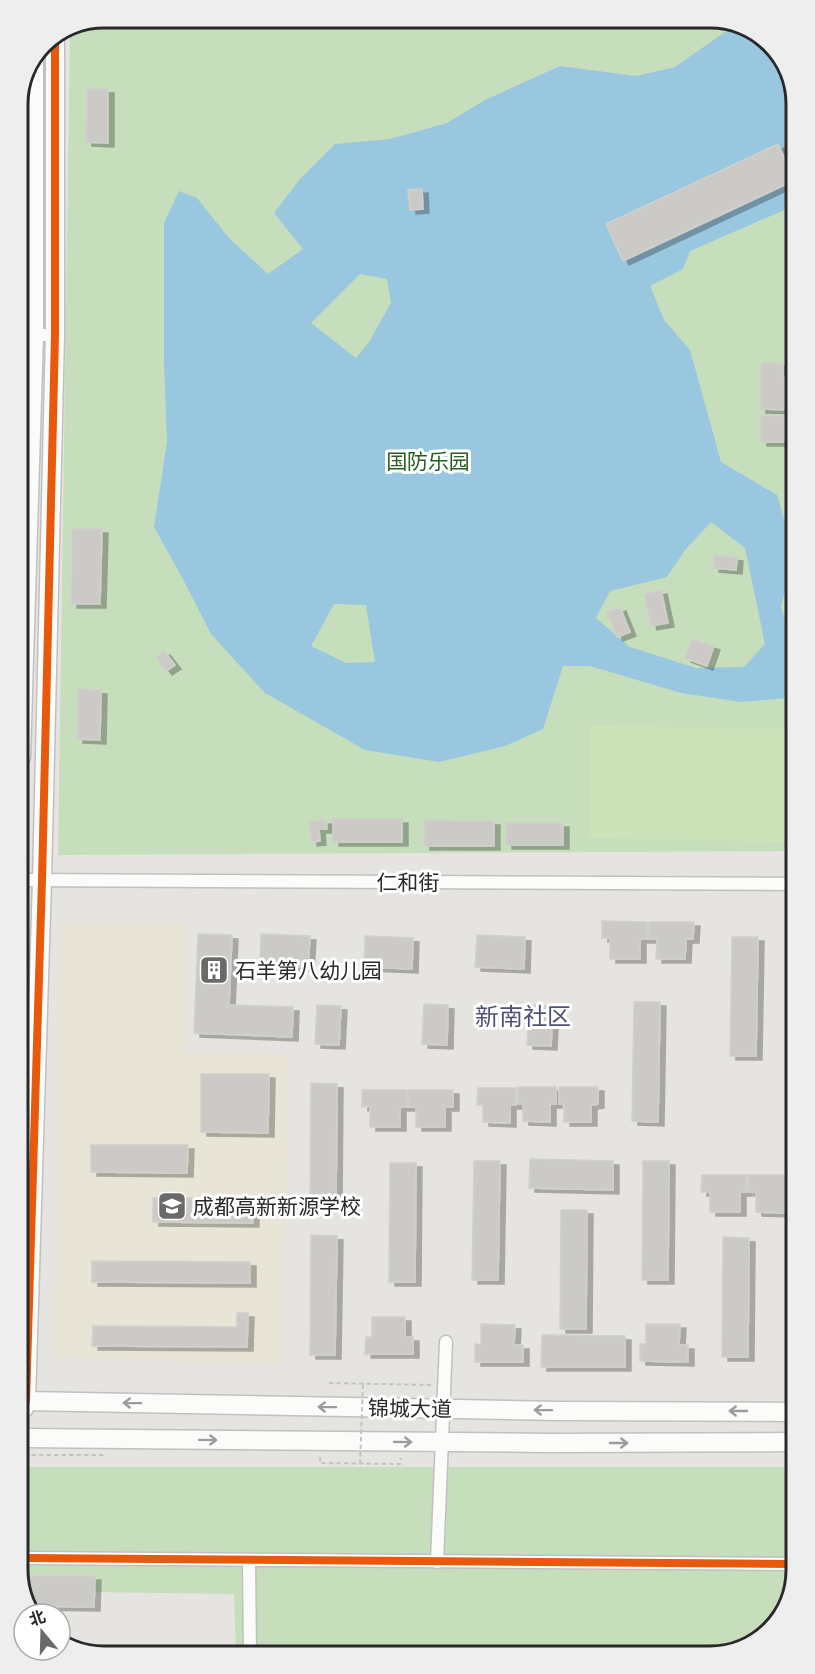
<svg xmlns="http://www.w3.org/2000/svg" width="815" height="1674" viewBox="0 0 815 1674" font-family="'Asap Condensed','Noto Sans SC',sans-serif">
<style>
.education{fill:#e8e4d6}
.park{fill:#c6debc}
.pitch{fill:#cee2ba}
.water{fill:#9ac7e0;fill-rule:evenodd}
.building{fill:#cbcac7;stroke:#d1d0cc;stroke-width:1.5;filter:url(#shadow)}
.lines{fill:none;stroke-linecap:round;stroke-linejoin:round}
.street-casing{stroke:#c1c0c0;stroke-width:15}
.secondary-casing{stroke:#c1c0c0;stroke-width:21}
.path{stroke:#c3c3c2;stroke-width:2;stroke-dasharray:4.5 3;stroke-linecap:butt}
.street{stroke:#fbfbfa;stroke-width:12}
.secondary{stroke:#fbfbfa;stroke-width:18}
.path-bridge{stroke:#c3c3c2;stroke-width:2;stroke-dasharray:4.5 3;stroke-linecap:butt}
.cycleway-casing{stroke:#fff;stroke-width:11}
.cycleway{stroke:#e8590c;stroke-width:8}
.oneway{stroke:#9c9c9c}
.labels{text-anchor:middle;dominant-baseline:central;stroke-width:6;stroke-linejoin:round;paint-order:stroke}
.park-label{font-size:21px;fill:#275d22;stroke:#fff}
.street-label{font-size:21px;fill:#292929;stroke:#fff}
.poi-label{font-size:21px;fill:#292929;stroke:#fff;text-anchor:start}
.quarter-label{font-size:24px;fill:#4f5174;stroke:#fff}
.rim{fill:none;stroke:#292929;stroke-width:3}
</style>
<defs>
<filter id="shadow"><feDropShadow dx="6" dy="4" stdDeviation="0" flood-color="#0004"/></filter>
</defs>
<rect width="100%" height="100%" fill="#e6e4e0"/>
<path class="education" d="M62 922 187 924 185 1052 290 1055 282 1364 55 1358Z"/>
<path class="park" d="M104 18H717L763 36 791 72 794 851 58 855 70 32Z
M24 1467H797V1570L782 1618 743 1650 236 1654 234 1594 24 1591Z"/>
<path class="pitch" d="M591 726 793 729 794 842 589 838Z"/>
<path class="water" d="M735 25 771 46 780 58 790 81 791 207 690 251 683 269 650 286 664 320 690 350 721 462 777 495 793 550V560L781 606 793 648V687L789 698 741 702 681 693 590 666H563L543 729 505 746 439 762 365 750 265 693 211 634 184 581 154 527 167 442 164 362V223L179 191 197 198 229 238 268 274 303 249 274 213 300 179 335 144 390 139 447 123 485 100 560 66 636 76 675 67ZM360 274 387 279 391 303 369 342 356 358 311 323ZM711 522 745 548 765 644 744 667 696 668 630 647 596 618 610 591 667 577 685 550ZM334 604 366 605 375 662 346 663 311 646Z"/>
<path class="building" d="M87 89H108V143L86 142Z
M778 144 791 172V182L623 261 606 224Z
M422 189 423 209 410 210 408 190Z
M761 363H783V376L792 377V410L760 409Z
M761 415 788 416V442H761Z
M72 529H102L100 604H71Z
M714 555 737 557 736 570 713 568Z
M661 590 668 623 651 626 644 594Z
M620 607 630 632 617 637 607 612Z
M692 639 714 646 707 666 685 658Z
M164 651 175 665 166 671 156 657Z
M78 689 101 690 100 740 77 739Z
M333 819H402V842H333Z
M326 820 327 829H319L320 841 311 842 310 821Z
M424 820 494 821V846H424Z
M506 823H563V845H506Z
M602 921 647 922V939H640V959H610V938H602Z
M649 922H694L693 939H686L685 959H656L657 939H648Z
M198 934 232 935 229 1005 293 1007 292 1037 194 1033Z
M261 934 310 936 308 967 260 966Z
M477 935 525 937 524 969 475 967Z
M365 936 413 938 412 969 364 967Z
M732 937H758L756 1056H730Z
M634 1002H660L658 1122 632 1121Z
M424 1004 448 1005 447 1045 422 1044Z
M317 1005 341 1006 339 1045 315 1044Z
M529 1005 553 1006 551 1046 527 1045Z
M789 1027H795V1044H789Z
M201 1074H269L268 1133 201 1132Z
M311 1083 337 1084 336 1203 310 1202Z
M518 1087H556V1104H550V1122L523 1121V1104H517Z
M559 1087H598V1104L591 1105V1122H564V1104H559Z
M478 1088H516V1105H510V1123L483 1122V1105H477Z
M362 1090H407V1107H400V1127H370V1106L362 1107Z
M408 1090H453V1107H445V1127H416V1107H408Z
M91 1145H188L187 1173 91 1172Z
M530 1159 613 1161V1190L529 1188Z
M474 1161H500L498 1280H472Z
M643 1161H669L668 1280H642Z
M390 1163H416L415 1282H389Z
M702 1175H747L746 1192H740V1212H710V1192H701Z
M748 1175H793V1192H785V1213L756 1212V1192H748Z
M153 1198H253V1223L153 1222Z
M561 1210H587L586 1329H560Z
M311 1235 337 1236 335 1355H310Z
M787 1235H796V1269H793V1252H787Z
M723 1237 749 1238 748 1357H722Z
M92 1261 250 1262V1283L92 1282Z
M237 1313H248L247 1347 92 1346 93 1326 237 1327Z
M372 1317H405V1337H413V1354H365L366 1337H372Z
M789 1323H796V1358L795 1340H789Z
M481 1324 515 1325 514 1345H523V1362H475V1344L481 1345Z
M646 1324H680L679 1345H688V1362L640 1361V1344H646Z
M542 1335 625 1336V1367H541Z
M24 1576H95L94 1607 27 1606 24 1602Z"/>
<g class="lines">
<g class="street-casing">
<path id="street" d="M19 335H55
M21 880 794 884
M24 1558 797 1564
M249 1561 250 1654
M437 1562 446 1342"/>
</g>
<g class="secondary-casing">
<path id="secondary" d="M21 757 34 335V64
M24 1401 558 1411 796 1412
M24 1408 26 1401 42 880 55 335V38
M24 1438 550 1443 796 1442"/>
</g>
<path class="path" d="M329 1383 431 1385
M24 1455H105
M320 1457V1463L400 1464 401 1458"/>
<use href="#street" class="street"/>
<use href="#secondary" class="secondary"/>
<path class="path-bridge" d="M360 1464 363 1383"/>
<g class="cycleway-casing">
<path id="cycleway" d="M24 1408 26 1401 42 880 55 335V38
M24 1558 797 1564"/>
</g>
<use href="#cycleway" class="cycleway"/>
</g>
<defs><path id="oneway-shaft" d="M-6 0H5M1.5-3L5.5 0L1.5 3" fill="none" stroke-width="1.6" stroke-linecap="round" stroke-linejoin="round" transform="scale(1.5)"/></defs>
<g class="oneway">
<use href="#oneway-shaft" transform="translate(132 1403) rotate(-179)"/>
<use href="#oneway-shaft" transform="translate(327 1407) rotate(-179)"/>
<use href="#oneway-shaft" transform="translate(543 1410) rotate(-179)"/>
<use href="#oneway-shaft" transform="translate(738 1411) rotate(-180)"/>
<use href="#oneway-shaft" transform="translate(208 1440) rotate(1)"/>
<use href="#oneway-shaft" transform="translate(403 1442) rotate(1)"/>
<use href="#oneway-shaft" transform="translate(619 1443)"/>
</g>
<defs>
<g id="building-square" transform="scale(1.5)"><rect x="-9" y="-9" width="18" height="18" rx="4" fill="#6b6a69" stroke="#fff"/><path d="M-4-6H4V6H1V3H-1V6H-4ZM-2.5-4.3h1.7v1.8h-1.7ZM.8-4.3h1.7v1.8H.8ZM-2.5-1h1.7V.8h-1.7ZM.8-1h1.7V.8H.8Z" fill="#fff"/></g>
<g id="school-square" transform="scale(1.5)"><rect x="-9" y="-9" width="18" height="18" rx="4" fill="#6b6a69" stroke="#fff"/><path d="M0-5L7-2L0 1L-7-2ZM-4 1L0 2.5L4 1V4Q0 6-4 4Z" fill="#fff"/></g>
</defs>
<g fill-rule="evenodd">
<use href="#building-square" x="214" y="970"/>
<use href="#school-square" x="172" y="1206"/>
</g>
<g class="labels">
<g class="park-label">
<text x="428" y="461">国防乐园</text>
</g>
<g class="street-label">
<text x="408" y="882">仁和街</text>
<text transform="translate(410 1408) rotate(1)">锦城大道</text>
</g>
<g class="poi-label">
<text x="235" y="970">石羊第八幼儿园</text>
<text x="193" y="1206">成都高新新源学校</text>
</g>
<g class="quarter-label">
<text x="523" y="1016">新南社区</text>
</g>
</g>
<path d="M0 0H815V1674H0ZM104 28H710A76 76 0 0 1 786 104V1570A76 76 0 0 1 710 1646H104A76 76 0 0 1 28 1570V104A76 76 0 0 1 104 28Z" fill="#eee" fill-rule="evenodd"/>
<path class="rim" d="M104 28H710A76 76 0 0 1 786 104V1570A76 76 0 0 1 710 1646H104A76 76 0 0 1 28 1570V104A76 76 0 0 1 104 28Z"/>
<g transform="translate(42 1632) rotate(341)"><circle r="28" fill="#ffffff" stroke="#a9a9a9" stroke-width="1.5"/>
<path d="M0-4.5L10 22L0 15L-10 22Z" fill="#6b6a69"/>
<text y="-9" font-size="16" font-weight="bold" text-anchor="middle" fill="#292929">北</text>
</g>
</svg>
